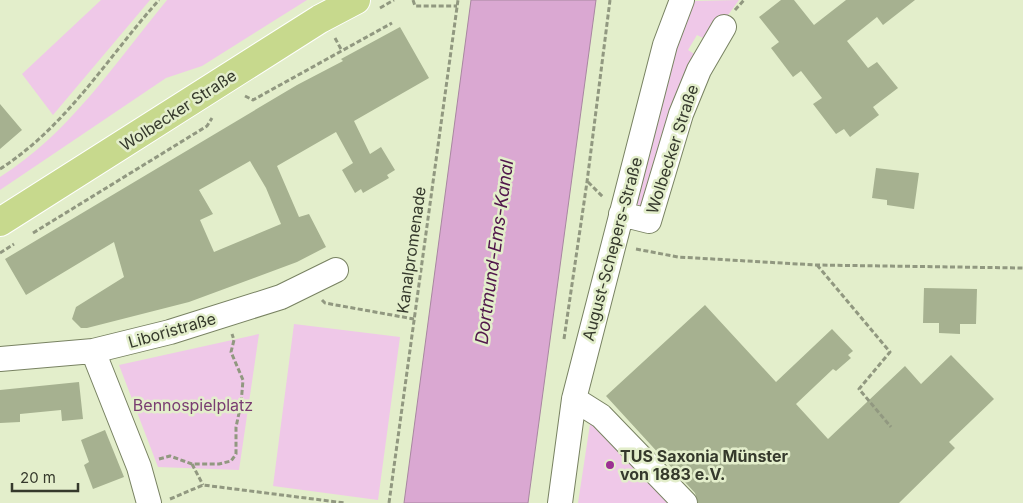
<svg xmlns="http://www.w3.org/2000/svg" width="1023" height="503" viewBox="0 0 1023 503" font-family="Inter,sans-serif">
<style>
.green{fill:#efc8e8}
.water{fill:#daa8d2;stroke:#a887a0}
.building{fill:#a6b190;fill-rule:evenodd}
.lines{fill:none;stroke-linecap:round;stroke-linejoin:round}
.minor-casing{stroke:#788262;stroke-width:26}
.major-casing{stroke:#fff;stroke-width:30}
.path{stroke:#919880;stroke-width:3;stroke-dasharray:5 2.5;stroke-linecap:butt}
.minor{stroke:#fff;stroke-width:24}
.major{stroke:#c7d98d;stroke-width:28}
.poi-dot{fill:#9c3192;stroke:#e3eecb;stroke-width:2}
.labels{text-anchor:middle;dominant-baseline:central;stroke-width:5;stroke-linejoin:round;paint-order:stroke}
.street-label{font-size:16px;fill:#35392c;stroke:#e3eecb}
.park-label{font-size:16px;fill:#793c71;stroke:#e3eecb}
.poi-label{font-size:16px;font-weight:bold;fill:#35392c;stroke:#e3eecb;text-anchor:start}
.water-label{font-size:18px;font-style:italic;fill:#51164b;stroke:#e3eecb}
</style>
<rect width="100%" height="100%" fill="#e3eecb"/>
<path class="green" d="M101 0H150L53 115 22 74Z
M167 0H307L202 66 166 78 0 190V177C70 133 115 63 167 0Z
M739 0 709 41 697 35 688 50 699 57 647 207 633 211 677 48 695 1Z
M294 324 400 337 378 500 273 486Z
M259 334 239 470 158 467 119 365Z
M590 424 602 427 670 503H578Z"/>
<path class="water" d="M471 0H596L528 503H404Z"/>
<path class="building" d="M781 0H794L814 25 846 0H915L883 25 877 17 847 41 868 68 877 62 898 88 873 107 879 115 850 137 844 129 836 134 813 104 822 98 801 71 793 77 771 48 779 42 759 17Z
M400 27 429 78 354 121 370 154 381 147 395 170 387 175 389 178 363 193 361 189 355 193 342 170 353 163 336 132 277 166 299 217 309 214 326 247 297 262 189 302 87 328H81L72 319 76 307 124 277 114 242 26 295 5 259 297 85 343 61 341 59ZM250 161 266 188 281 224 214 252 200 220 213 214 199 190Z
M0 104 22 130 0 149Z
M876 168 919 173 914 209 887 205V200L872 198Z
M924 288 977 289 976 324H960V334L939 333V323H923Z
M705 305 776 382 832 329 853 351 848 355 851 358 836 371 833 369 796 404 828 439 905 366 921 384 951 355 994 399 949 442 955 448 899 503H698L695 493 606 396Z
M79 382 83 419 62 421 61 410 20 414V422L0 423V390Z
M105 430 124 477 93 489 84 465 89 462 81 440Z"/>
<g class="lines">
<g class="minor-casing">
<path id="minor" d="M621 214 649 221 681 114 699 70 724 27
M93 351 139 467 149 503
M0 359 93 351 170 332 281 297 336 270
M574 399 601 416 685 503
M560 503 574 399 665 45 682 0"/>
</g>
<g class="major-casing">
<path id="major" d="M0 222 320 19 356 0"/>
</g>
<path class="path" d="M413 0 415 6H457
M380 8 394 0
M735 10 744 0
M335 38 342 51
M245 96 253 100 392 23
M0 169C67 126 107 58 159 0
M588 182 603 197
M33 233 207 126 212 118
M636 249 678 257 816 265 1023 268
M0 253 14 244
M817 265 890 352 859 389 891 427
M322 300 325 303 414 319
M564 339 587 182 610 0
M159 459 170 456 192 464H219L231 461 236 454V427L241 404 243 380 231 352 234 340 232 334
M192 464 203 485
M170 499 203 485 345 503
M389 503 458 0"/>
<use href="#minor" class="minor"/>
<use href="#major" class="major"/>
</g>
<circle class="poi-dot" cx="610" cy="465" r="5"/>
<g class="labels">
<g class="street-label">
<text transform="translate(178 110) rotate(-33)">Wolbecker Straße</text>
<text transform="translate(672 149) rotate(-72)">Wolbecker Straße</text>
<text transform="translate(612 249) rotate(-75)">August-Schepers-Straße</text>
<text transform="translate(411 250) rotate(-82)">Kanalpromenade</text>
<text transform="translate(172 330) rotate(-16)">Liboristraße</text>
</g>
<g class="park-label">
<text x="193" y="405">Bennospielplatz</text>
</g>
<g class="poi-label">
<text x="620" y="456">TUS Saxonia Münster<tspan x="620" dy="18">von 1883 e.V.</tspan></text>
</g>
<g class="water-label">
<text transform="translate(494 252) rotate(-82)">Dortmund-Ems-Kanal</text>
</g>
</g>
<path d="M12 483v8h66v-8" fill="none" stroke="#35392c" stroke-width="2.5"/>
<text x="20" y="483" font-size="15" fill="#35392c" stroke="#e3eecb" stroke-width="4" paint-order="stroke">20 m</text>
</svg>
